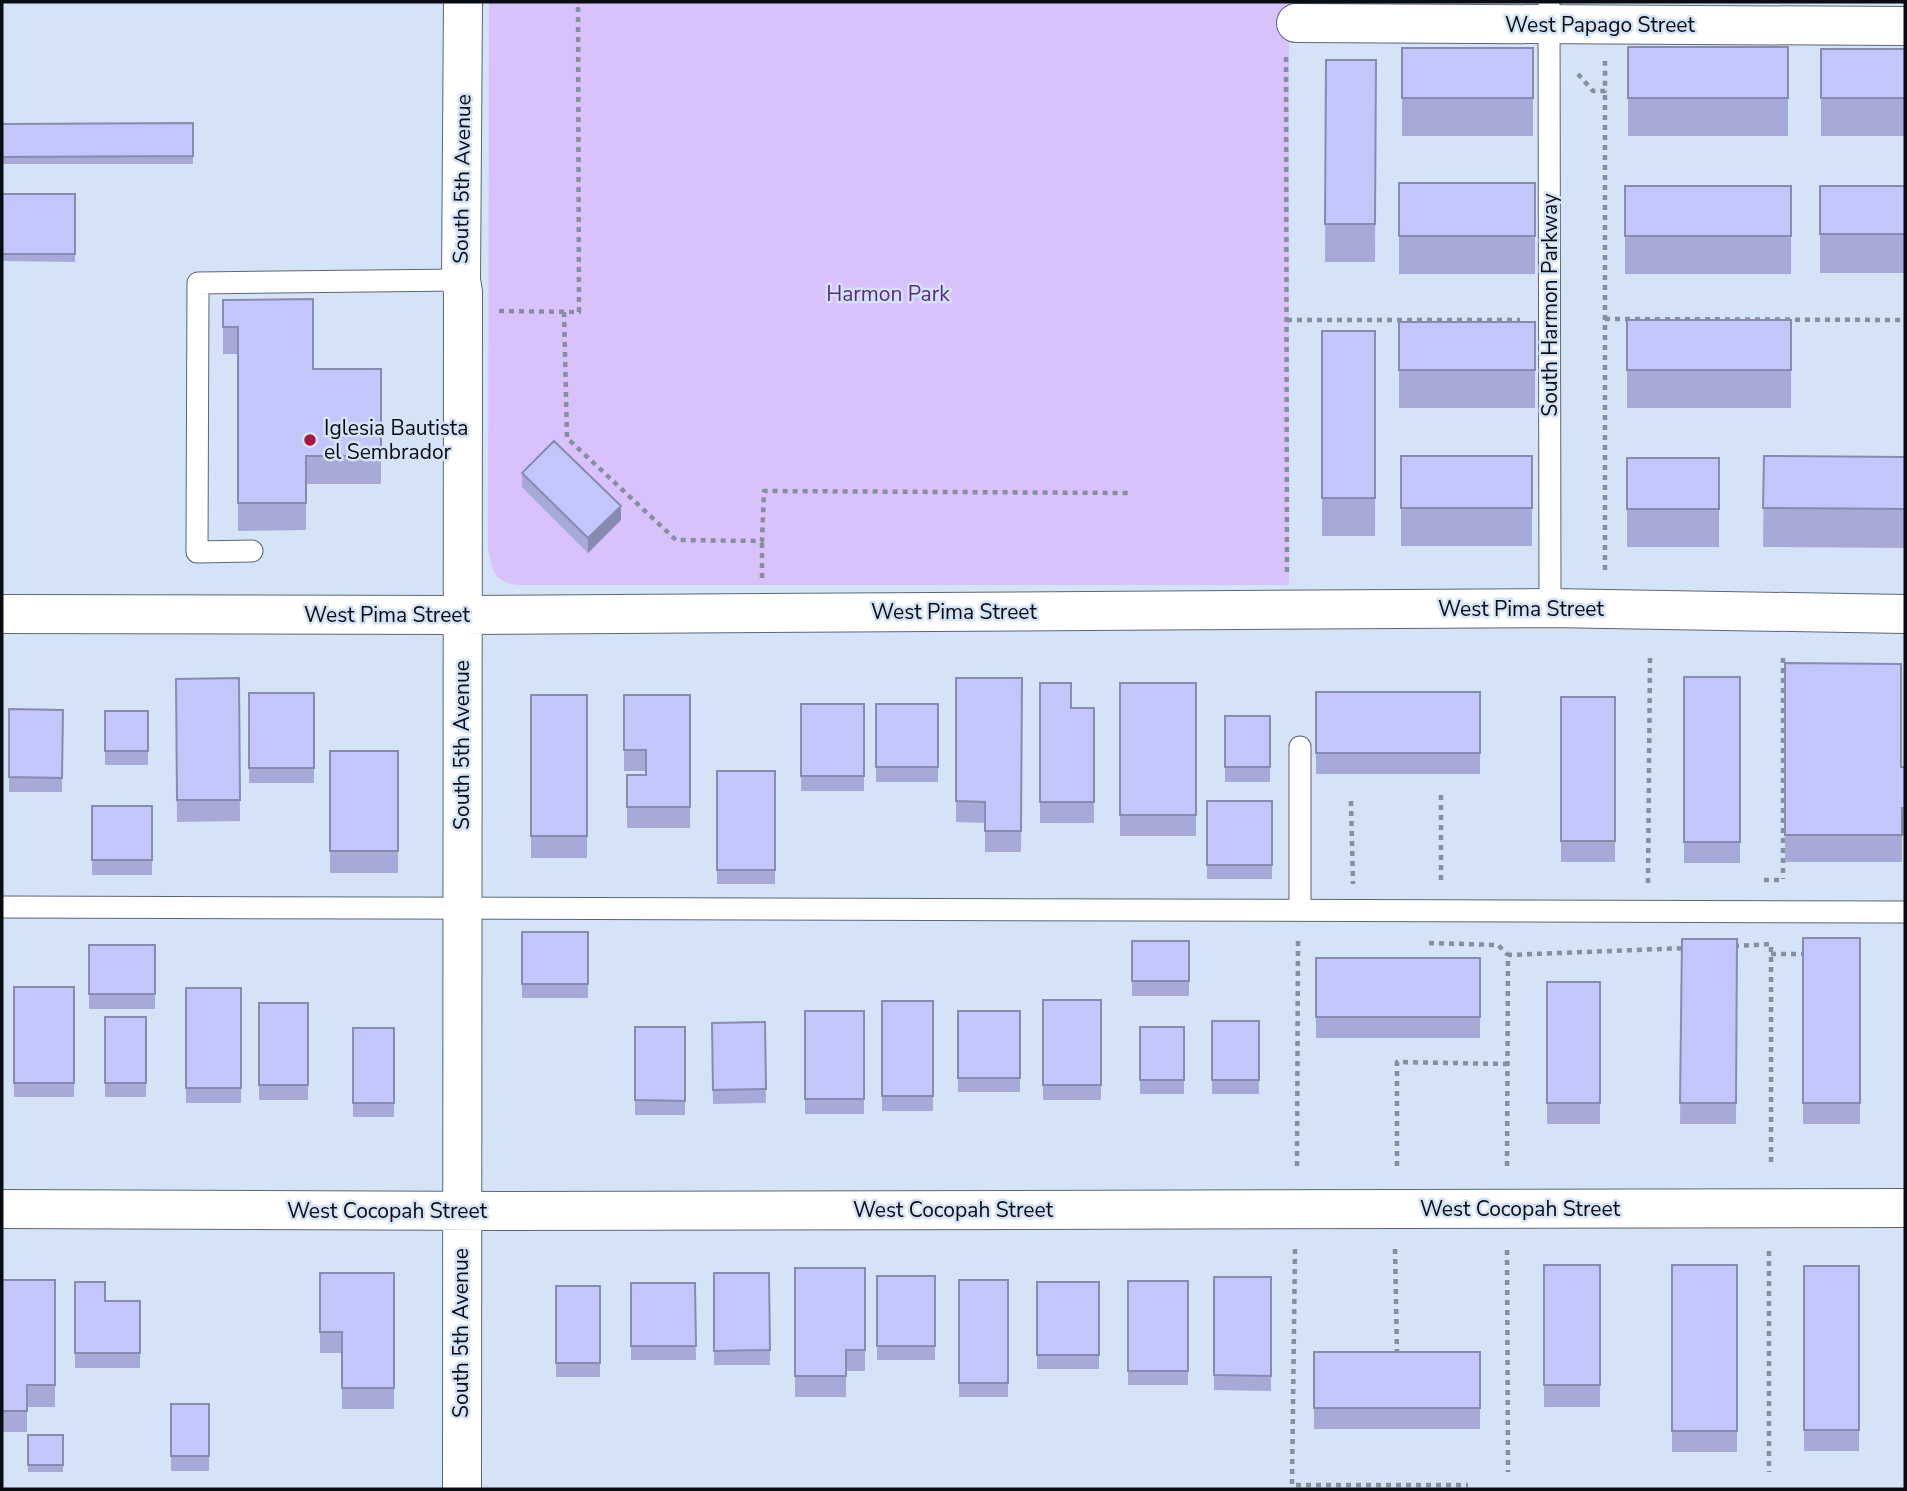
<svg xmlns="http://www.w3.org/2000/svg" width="1907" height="1491" viewBox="0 0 1907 1491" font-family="'Nunito Sans',sans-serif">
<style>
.green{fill:#d9c1fb}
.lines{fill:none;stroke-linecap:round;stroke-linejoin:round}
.lane-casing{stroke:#5b6778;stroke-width:23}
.street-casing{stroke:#5b6778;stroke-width:40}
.path{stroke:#858f9e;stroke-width:4.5;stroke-dasharray:5 5;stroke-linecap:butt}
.lane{stroke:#fff;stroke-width:21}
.street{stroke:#fff;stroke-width:38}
.wall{fill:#a7aad8}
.shaded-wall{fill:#888bb0}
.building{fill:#c2c6fb;stroke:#888bb0;stroke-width:2}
.poi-dot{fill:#ac1740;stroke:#d5e3f7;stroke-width:2.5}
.labels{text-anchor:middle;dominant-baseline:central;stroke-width:5;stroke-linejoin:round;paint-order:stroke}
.street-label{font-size:21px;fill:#080d13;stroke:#d5e3f7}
.park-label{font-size:21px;fill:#5b298a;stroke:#d5e3f7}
.poi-label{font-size:21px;fill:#080d13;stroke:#d5e3f7;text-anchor:start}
</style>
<rect width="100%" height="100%" fill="#d5e3f7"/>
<path class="green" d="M489 2H1289V585H516C493 581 492 569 488 548Z"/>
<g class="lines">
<g class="lane-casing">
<path id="lane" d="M1549 2 1550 608
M252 551 197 552 198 283 461 280
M1300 747V910
M2 907 1905 912"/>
</g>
<g class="street-casing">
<path id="street" d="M1296 23 1905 26
M2 614 461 615 1550 608 1905 614
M2 1209 503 1211 1905 1208
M462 1489 463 292 461 280 463 2"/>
</g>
<path class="path" d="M1286 57 1287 573
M1578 74 1593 91H1605V61
M499 311 579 312 578 2
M564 312 567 438 676 540 762 541 764 491 1129 493
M1605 319 1905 320
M1287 320H1520
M1605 570V91
M762 578V541
M1783 658V879
M1441 795V882
M1351 801 1353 884
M1764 880H1783
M1648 883 1650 658
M1429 943 1498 945 1508 955
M1734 946 1771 944V1166
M1771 954H1806
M1297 1166 1298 937
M1397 1166V1062L1507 1064
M1507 1166 1508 955 1687 948
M1295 1249 1292 1485H1468
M1395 1249 1397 1352
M1507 1250 1508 1472
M1769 1251V1472"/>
<use href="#lane" class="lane"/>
<use href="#street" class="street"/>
</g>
<path class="wall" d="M1628 47H1788V136H1628Z
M1402 48H1533V136H1402Z
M1821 49H1905V136H1821Z
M1326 60H1376L1375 262H1325Z
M193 123V164H2V124Z
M1399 183H1535V274H1399Z
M1625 186H1791V274H1625Z
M1820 186H1905V273H1820Z
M2 194H75V262L2 261Z
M223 300 313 369H381V484H306V530L238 531V354H223Z
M1627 320H1791V408H1627Z
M1399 322H1535V408H1399Z
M1322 331H1375V536H1322Z
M1401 456H1532V546H1401Z
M1764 456 1905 457V548L1763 547Z
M1627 458H1719V547H1627Z
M522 473 621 520 588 553 522 487Z
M1785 663 1901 767H1905V835H1902V862H1785Z
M1684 677H1740V863H1684Z
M239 678 240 821 177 822 176 679Z
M956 678H1022L1021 852H985V823L956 822Z
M1040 683 1071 708H1094V823H1040Z
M1120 683H1196V836H1120Z
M1316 692H1480V774H1316Z
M249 693H314V783H249Z
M531 695H587V858H531Z
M624 695H690V828H627V775H646V771H624Z
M1561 697H1615V862H1561Z
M801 704H864V791H801Z
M876 704H938V782H876Z
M9 709 63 710 62 792H9Z
M105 711H148V765H105Z
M1225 716H1270V782H1225Z
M330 751H398V873H330Z
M717 771H775V884H717Z
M1207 801H1272V879H1207Z
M92 806H152V875H92Z
M522 932H588V998H522Z
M1803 938H1860V1124H1803Z
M1682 939H1737L1736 1124H1680Z
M1132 941H1189V996H1132Z
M89 945H155V1009H89Z
M1316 958H1480V1038H1316Z
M1547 982H1600V1124H1547Z
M14 987H74V1097H14Z
M186 988H241V1103H186Z
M1043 1000H1101V1100H1043Z
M882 1001H933V1111H882Z
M259 1003H308V1100H259Z
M805 1011H864V1114H805Z
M958 1011H1020V1092H958Z
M105 1017H146V1097H105Z
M1212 1021H1259V1094H1212Z
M765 1022 766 1103 713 1104 712 1023Z
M635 1027H685V1115H635Z
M1140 1027H1184V1094H1140Z
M353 1028H394V1117H353Z
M1544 1265H1600V1407H1544Z
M1672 1265H1737V1452H1672Z
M1804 1266H1859V1451H1804Z
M795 1268H865V1371H846V1397H795Z
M320 1273H394V1409H342V1353H320Z
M714 1273H769L770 1365H714Z
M877 1276H935V1360H877Z
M1214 1277H1271V1391L1214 1390Z
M2 1280H55V1407H27V1432H2Z
M959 1280H1008V1397H959Z
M1128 1281H1188V1385H1128Z
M75 1282 105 1301H140V1368H75Z
M1037 1282H1099V1369H1037Z
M631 1283H695L696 1360H631Z
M556 1286H600V1377H556Z
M1314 1352H1480V1429H1314Z
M171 1404H209V1471H171Z
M28 1435H63V1472H28Z"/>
<path class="shaded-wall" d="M621 506V520L588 553V538Z"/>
<path class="building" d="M1628 47H1788V98H1628Z
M1402 48H1533V98H1402Z
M1821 49H1905V98H1821Z
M1326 60H1376L1375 224H1325Z
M193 123V156L2 157V124Z
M1399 183H1535V236H1399Z
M1625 186H1791V236H1625Z
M1820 186H1905V234H1820Z
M2 194H75V254H2Z
M313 299V369H381V456H306V503H238V327H223V300Z
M1627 320H1791V370H1627Z
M1399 322H1535V370H1399Z
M1322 331H1375V498H1322Z
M554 441 621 506 588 538 522 473Z
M1401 456H1532V508H1401Z
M1764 456 1905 457V509L1763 508Z
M1627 458H1719V509H1627Z
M1785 663 1901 664V767H1905V808H1902V835H1785Z
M1684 677H1740V842H1684Z
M239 678 240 800H177L176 679Z
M956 678H1022L1021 831H985V802L956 801Z
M1040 683H1071V708H1094V802H1040Z
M1120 683H1196V815H1120Z
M1316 692H1480V753H1316Z
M249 693H314V768H249Z
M531 695H587V836H531Z
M624 695H690V807H627V775H646V750H624Z
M1561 697H1615V841H1561Z
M801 704H864V776H801Z
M876 704H938V767H876Z
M9 709 63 710 62 778 9 777Z
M105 711H148V751H105Z
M1225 716H1270V767H1225Z
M330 751H398V851H330Z
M717 771H775V870H717Z
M1207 801H1272V865H1207Z
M92 806H152V860H92Z
M522 932H588V984H522Z
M1803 938H1860V1103H1803Z
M1682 939H1737L1736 1103H1680Z
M1132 941H1189V981H1132Z
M89 945H155V994H89Z
M1316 958H1480V1017H1316Z
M1547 982H1600V1103H1547Z
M14 987H74V1083H14Z
M186 988H241V1088H186Z
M1043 1000H1101V1085H1043Z
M882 1001H933V1096H882Z
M259 1003H308V1085H259Z
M805 1011H864V1099H805Z
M958 1011H1020V1078H958Z
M105 1017H146V1083H105Z
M1212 1021H1259V1080H1212Z
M765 1022 766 1089 713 1090 712 1023Z
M635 1027H685V1101L635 1100Z
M1140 1027H1184V1080H1140Z
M353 1028H394V1103H353Z
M1544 1265H1600V1385H1544Z
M1672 1265H1737V1431H1672Z
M1804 1266H1859V1430H1804Z
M795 1268H865V1350H846V1376H795Z
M320 1273H394V1388H342V1332H320Z
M714 1273H769L770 1350 714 1351Z
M877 1276H935V1346H877Z
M1214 1277H1271V1376L1214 1375Z
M2 1280H55V1385H27V1411H2Z
M959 1280H1008V1383H959Z
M1128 1281H1188V1371H1128Z
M75 1282H105V1301H140V1353H75Z
M1037 1282H1099V1355H1037Z
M631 1283H695L696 1346H631Z
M556 1286H600V1363H556Z
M1314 1352H1480V1408H1314Z
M171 1404H209V1456H171Z
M28 1435H63V1465H28Z"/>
<circle class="poi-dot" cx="310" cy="440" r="7"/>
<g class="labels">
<g class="street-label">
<text x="1600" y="25">West Papago Street</text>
<text transform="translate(462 179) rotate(-89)">South 5th Avenue</text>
<text transform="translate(1550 305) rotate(-90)">South Harmon Parkway</text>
<text x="1521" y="609">West Pima Street</text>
<text x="954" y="612">West Pima Street</text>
<text x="387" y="615">West Pima Street</text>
<text transform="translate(462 745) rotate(-90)">South 5th Avenue</text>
<text x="1520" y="1209">West Cocopah Street</text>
<text x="953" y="1210">West Cocopah Street</text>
<text x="387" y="1211">West Cocopah Street</text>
<text transform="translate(461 1333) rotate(-90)">South 5th Avenue</text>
</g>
<g class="park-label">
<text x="888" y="294">Harmon Park</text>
</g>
<g class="poi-label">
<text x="324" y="428">Iglesia Bautista<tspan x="324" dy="24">el Sembrador</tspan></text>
</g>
</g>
<rect width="1907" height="1491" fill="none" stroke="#080d13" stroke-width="7"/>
</svg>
